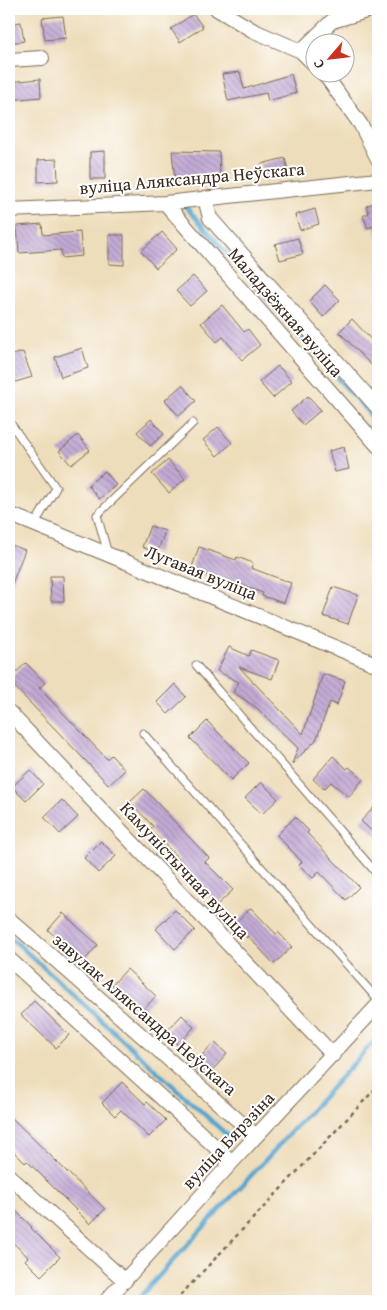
<svg xmlns="http://www.w3.org/2000/svg" width="387" height="1310" viewBox="0 0 387 1310" font-family="'Gentium Book Plus',serif">
<style>
.lines{fill:none;stroke-linecap:round;stroke-linejoin:round}
.stream{stroke:#55a4cf;stroke-width:4.5}
.building{fill:url(#building-back-hatch)}
.service-casing{stroke:#7a6955;stroke-width:9}
.minor-casing{stroke:#7a6955;stroke-width:16}
.path{stroke:#7a6955;stroke-width:2.5;stroke-dasharray:4 4;stroke-linecap:butt}
.service{stroke:#fff;stroke-width:7}
.minor{stroke:#fff;stroke-width:14}
.labels{text-anchor:middle;dominant-baseline:central;stroke-width:4;stroke-linejoin:round;paint-order:stroke}
.street-label{font-size:18px;fill:#3b2a1e;stroke:#fff}
</style>
<defs>
<pattern id="building-back-hatch" width="6" height="6" patternUnits="userSpaceOnUse" patternTransform="scale(1.25)"><rect width="6" height="6" fill="#c2aad5"/><path d="M-1 5l2 2M0 0l6 6M5-1l2 2" fill="none" stroke="#9f8bac"/></pattern>
</defs>
<rect width="100%" height="100%" fill="#fff"/>
<filter id="ink" filterUnits="userSpaceOnUse"><feTurbulence type="fractalNoise" baseFrequency=".02" numOctaves="2"/><feDisplacementMap in="SourceGraphic" scale="10" xChannelSelector="R" yChannelSelector="G"/><feConvolveMatrix kernelMatrix="1 2 1 2 8 2 1 2 1" color-interpolation-filters="sRGB"/></filter>
<filter id="wash" filterUnits="userSpaceOnUse"><feTurbulence type="fractalNoise" baseFrequency=".0096" numOctaves="4" result="noise"/><feDisplacementMap in="SourceGraphic" scale="20" xChannelSelector="R" yChannelSelector="G"/><feGaussianBlur stdDeviation="1.12" result="paint"/><feColorMatrix in="noise" values="0 0 0 0 0 0 0 0 0 0 0 0 0 0 0 0 0 1.4 0 .05"/><feComposite in="paint" operator="in"/></filter>
<g filter="url(#wash)">
<rect width="100%" height="100%" fill="#eeddba"/>
<g class="lines">
<path class="stream" d="M186 207 378 424
M9 936 228 1136
M136 1301 378 1037"/>
</g>
<g id="blocks">
<path class="building" d="M193 14 203 27 180 42 171 29Z
M63 16 66 38 45 40 42 18Z
M21 22 24 41 9 43V24Z
M240 72 244 89 291 74 296 93 268 101 266 93 228 101 222 74Z
M40 79 41 97 9 100V82Z
M105 151V179H90V152Z
M172 151 219 152 220 177 185 178V182L175 181Z
M285 158 289 174 265 179 261 164Z
M57 159 58 181 38 182V160Z
M378 201V235H377L374 226 368 228 363 216 369 213 366 206Z
M315 209 319 224 300 230 295 215Z
M42 224 43 235 80 232 82 256 62 258 61 250 19 253 17 226Z
M162 232 177 249 156 268 141 251Z
M109 235H124V265L109 264Z
M298 238 303 254 280 260 275 244Z
M193 276 207 291 190 306 176 291Z
M325 285 340 300 323 317 309 301Z
M222 305 244 332 248 329 260 345 242 360 223 337 217 342 201 323Z
M352 319 378 347V372L339 332Z
M82 348 88 368 61 377 55 357Z
M23 352 32 377 9 384V356Z
M278 366 292 381 273 398 259 382Z
M182 385 196 401 179 416 165 400Z
M308 396 321 410 303 425 291 411Z
M151 419 164 434 150 446 137 432Z
M218 427 232 443 217 456 203 440Z
M78 435 90 450 71 465 59 451Z
M344 447 349 469 335 472 329 451Z
M168 460 185 479 169 493 152 474Z
M105 471 116 485 99 499 88 485Z
M150 526 165 531 157 553 142 547Z
M9 544 25 550 10 589H9Z
M199 547 236 560 237 557 253 563 251 568 291 583 284 603 262 596 263 593 215 576 214 578 191 570Z
M50 576H63L64 601H51Z
M333 587 358 595 348 624 323 616Z
M229 647 249 656 251 650 279 660 272 679 239 667 303 734 323 674 345 681 337 705 330 702 316 740 292 764 298 748 257 708 233 692 239 682 217 671Z
M26 663 45 683 39 688 107 759 111 755 125 770 109 785 9 681V679Z
M175 684 186 697 168 714 157 702Z
M207 721 249 763 231 780 190 738Z
M333 756 347 769 349 767 363 779 349 797 331 782 324 789 313 779Z
M30 770 43 784 26 801 12 787Z
M261 782 278 799 262 814 245 798Z
M144 789 209 858 205 862 233 890 217 905 178 862 180 860 150 830 153 826 130 802Z
M62 800 78 817 60 834 44 817Z
M378 803V837L361 821Z
M295 817 309 831 307 833 359 887 346 900 319 872 313 878 299 865 302 862 277 835Z
M101 841 116 856 98 873 84 858Z
M251 908 276 934 278 932 292 947 274 964 248 936 247 938 234 924Z
M175 910 195 930 175 949 156 929Z
M63 913 98 945 83 962 48 930Z
M127 969 156 996 141 1012 112 985Z
M34 1001 69 1035 56 1048 21 1015Z
M182 1015 194 1027 178 1045 165 1033Z
M214 1042 227 1054 208 1075 195 1063Z
M122 1082 145 1104 147 1102 166 1120 149 1137 121 1110 115 1116 102 1103Z
M9 1115 105 1209 90 1224 27 1161 25 1163 9 1147Z
M9 1204 32 1227 31 1228 60 1257 41 1276 25 1260 28 1257 9 1239Z"/>
</g>
</g>
<g filter="url(#ink)">
<use href="#blocks" fill-opacity="0" stroke="#7a6955" stroke-width="1"/>
<g class="lines">
<g class="service-casing">
<path id="service" d="M9 421 56 488 34 525
M108 554 97 515 193 423
M196 665 378 875
M143 733 378 1000"/>
</g>
<g class="minor-casing">
<path id="minor" d="M217 9 254 31 301 51 314 64
M301 51 332 21 373 9
M9 60 42 58
M323 72 361 125 378 159
M205 198 210 218 378 408
M165 203 378 446
M9 210 165 203 378 180
M9 514 378 665
M9 712 333 1055
M9 919 256 1136
M9 959 232 1162
M9 1176 125 1281
M106 1301 232 1162 378 1005"/>
</g>
<path class="path" d="M175 1301 378 1086"/>
<use href="#service" class="service"/>
<use href="#minor" class="minor"/>
</g>
</g>
<g class="labels">
<g class="street-label">
<text transform="translate(192 178) rotate(-5)">вуліца Аляксандра Неўскага</text>
<text transform="translate(286 312) rotate(49)">Маладзёжная вуліца</text>
<text transform="translate(201 572) rotate(22)">Лугавая вуліца</text>
<text transform="translate(185 870) rotate(47)">Камуністычная вуліца</text>
<text transform="translate(145 1014) rotate(41)">завулак Аляксандра Неўскага</text>
<text transform="translate(228 1140) rotate(-47)">вуліца Бярэзіна</text>
</g>
</g>
<rect width="387" height="1310" fill="none" stroke="#fff" stroke-width="30"/>
<g transform="translate(330 58) rotate(242)"><circle r="24" fill="#ffffff" stroke="#b1aaa5"/>
<path d="M0-4L9 19L0 12L-9 19Z" fill="#c8321e"/>
<text y="-8" font-size="14" font-weight="bold" text-anchor="middle" fill="#3b2a1e">С</text>
</g>
</svg>
